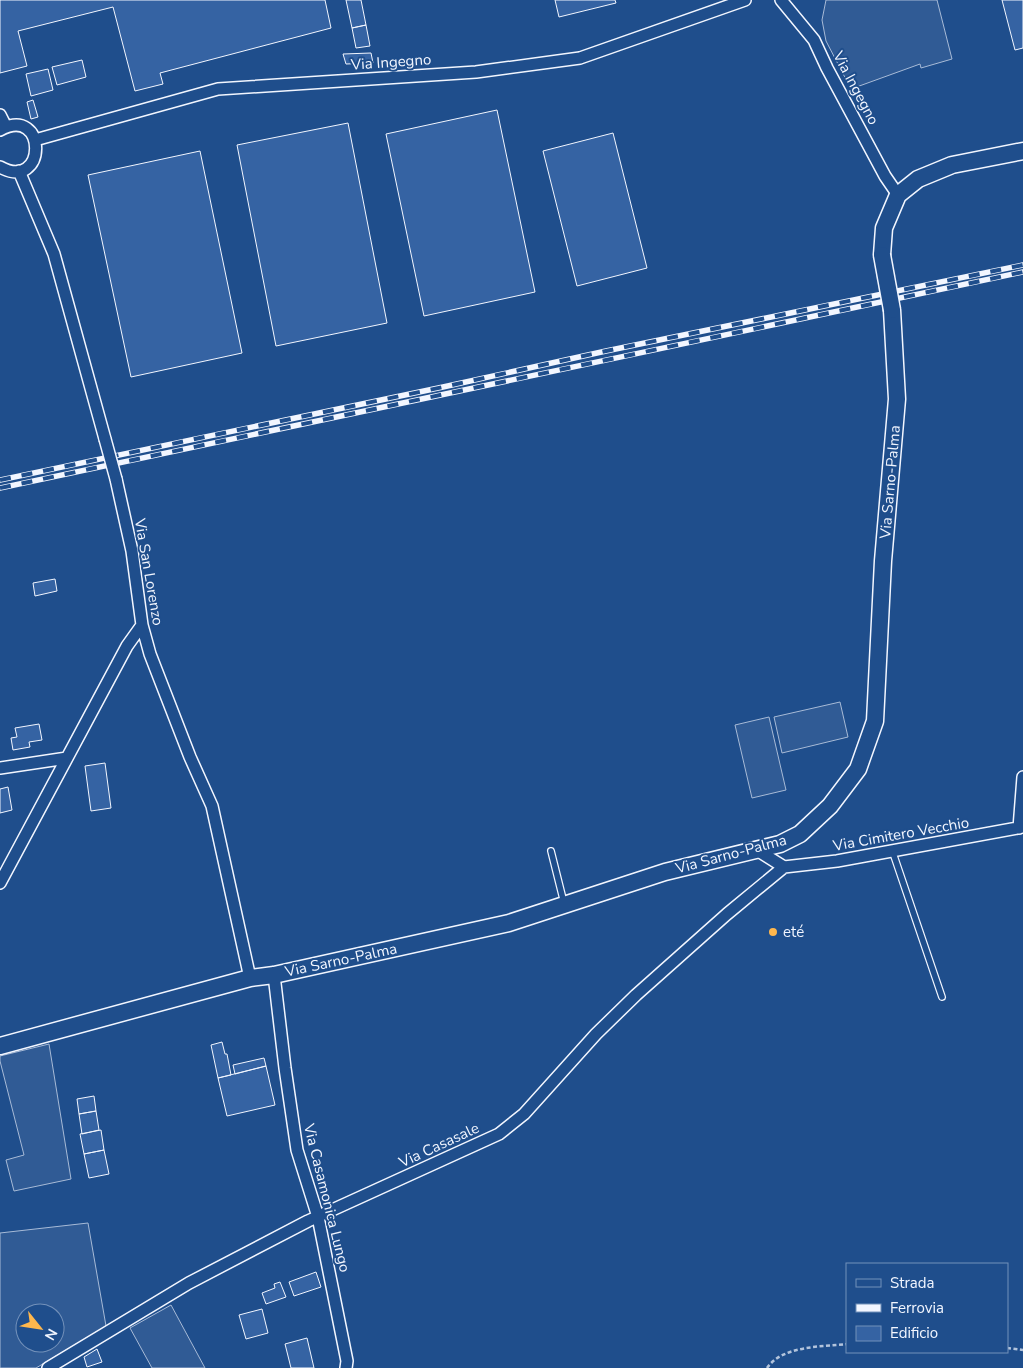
<svg xmlns="http://www.w3.org/2000/svg" width="1023" height="1368" viewBox="0 0 1023 1368" font-family="'Nunito Sans',sans-serif">
<style>
.built{fill:#305b95;stroke:#a8bbd7;fill-rule:evenodd}
.building{fill:#3563a3;stroke:#f2f6ff}
.lines{fill:none;stroke-linecap:round;stroke-linejoin:round}
.lane-casing{stroke:#f2f6ff;stroke-width:8}
.street-casing{stroke:#f2f6ff;stroke-width:14}
.secondary-casing{stroke:#f2f6ff;stroke-width:19}
.path{stroke:#b3c4dc;stroke-width:2.5;stroke-dasharray:4 2.5;stroke-linecap:butt}
.lane{stroke:#1f4e8c;stroke-width:5.5}
.street{stroke:#1f4e8c;stroke-width:11}
.secondary{stroke:#1f4e8c;stroke-width:16}
.rail-casing{stroke:#f2f6ff;stroke-width:5.5}
.rail{stroke:#1f4e8c;stroke-width:4;stroke-dasharray:11;stroke-linecap:butt}
.street-bridge-casing{stroke:#f2f6ff;stroke-width:14;stroke-linecap:butt}
.secondary-bridge-casing{stroke:#f2f6ff;stroke-width:19;stroke-linecap:butt}
.street-bridge{stroke:#1f4e8c;stroke-width:11}
.secondary-bridge{stroke:#1f4e8c;stroke-width:16}
.poi-dot{fill:#ffb74d;stroke:#1f4e8c;stroke-width:2}
.labels{text-anchor:middle;dominant-baseline:central;stroke-width:4;stroke-linejoin:round;paint-order:stroke}
.street-label{font-size:15px;fill:#f2f6ff;stroke:#1f4e8c}
.poi-label{font-size:15px;fill:#f2f6ff;stroke:#1f4e8c;text-anchor:start}
</style>
<rect width="100%" height="100%" fill="#1f4e8c"/>
<path class="built" d="M826 0H937L952 59 921 68 920 64 851 89 826 41 822 20Z
M840 702 848 737 782 753 774 717Z
M769 717 786 790 752 798 735 725Z
M49 1044 71 1179 14 1191 6 1160 24 1155 0 1061V1056Z
M88 1223 106 1326 36 1368H0V1233ZM25 1313H55V1343H25Z
M171 1305 205 1368H152L130 1328Z"/>
<path class="building" d="M0 0H325L331 28 160 73 163 84 135 91 113 7 18 31 27 66 0 73Z
M346 0H361L366 25 352 28Z
M555 0H615L616 3 559 17Z
M1002 0H1023V48L1015 50Z
M366 25 370 46 356 48 352 28Z
M371 53 373 63 346 64 343 54Z
M82 60 86 77 57 85 52 67Z
M48 69 53 90 31 96 26 74Z
M33 100 38 117 31 119 27 102Z
M497 110 535 292 424 316 386 134Z
M348 123 387 323 276 346 237 145Z
M613 133 647 268 577 286 543 151Z
M200 151 242 353 131 377 88 175Z
M55 579 57 591 35 596 33 583Z
M39 724 42 740 29 742 30 747 13 750 11 738 17 737 15 728Z
M105 763 111 808 91 811 85 766Z
M8 787 12 810 0 813V789Z
M222 1042 225 1054H227L231 1075 218 1078 211 1045Z
M264 1058 266 1066 235 1074 233 1065Z
M266 1066 275 1105 227 1116 218 1078Z
M94 1096 96 1111 79 1114 77 1099Z
M96 1111 99 1130 82 1134 79 1114Z
M101 1130 104 1150 84 1154 80 1134Z
M104 1150 109 1174 89 1178 84 1154Z
M316 1272 321 1287 294 1296 289 1282Z
M280 1282 286 1297 266 1304 262 1293 275 1288 274 1284Z
M262 1309 268 1333 246 1339 239 1315Z
M307 1338 314 1368H291L285 1344Z
M97 1349 102 1362 87 1367 84 1357Z"/>
<g class="lines">
<g class="lane-casing">
<path id="lane" d="M892 850 942 997
M551 851 564 903"/>
</g>
<g class="street-casing">
<path id="street" d="M781 0 814 40 827 68 885 176 898 195
M0 115 6 127
M0 130C48 104 47 193 0 167
M35 140 218 89 476 72 580 58 745 0
M19 171 54 254 105 439
M116 479 132 551 142 625 150 654 190 757 212 806 250 978
M0 768 67 758
M1019 828 1023 777
M757 850 784 867
M0 883 127 646 142 625
M274 975 285 1068 297 1150 318 1217 347 1361 346 1368
M48 1368 189 1283 308 1221 499 1134 524 1114 596 1034 636 995 727 914 784 867 837 861 1023 827"/>
</g>
<g class="secondary-casing">
<path id="secondary" d="M882 255 884 228 898 195 918 179 952 165 1023 151
M0 1046 250 978 274 975 509 923 665 872 780 844 800 834 830 806 858 769 875 721 883 561 897 399 892 310"/>
</g>
<path class="path" d="M1007 1348 1023 1350
M767 1368C783 1345 822 1347 847 1344"/>
<use href="#lane" class="lane"/>
<use href="#street" class="street"/>
<use href="#secondary" class="secondary"/>
<g class="rail-casing">
<path id="rail" d="M0 480 443 387 606 351 1023 265
M0 488 1023 272"/>
</g>
<use href="#rail" class="rail"/>
<g class="street-bridge-casing">
<path id="street-bridge" d="M105 439 116 479"/>
</g>
<g class="secondary-bridge-casing">
<path id="secondary-bridge" d="M882 255 892 310"/>
</g>
<use href="#street-bridge" class="street-bridge"/>
<use href="#secondary-bridge" class="secondary-bridge"/>
</g>
<circle class="poi-dot" cx="773" cy="932" r="5"/>
<g class="labels">
<g class="street-label">
<text transform="translate(391 62) rotate(-4)">Via Ingegno</text>
<text transform="translate(856 88) rotate(62)">Via Ingegno</text>
<text transform="translate(890 482) rotate(-85)">Via Sarno-Palma</text>
<text transform="translate(149 572) rotate(80)">Via San Lorenzo</text>
<text transform="translate(901 834) rotate(-10)">Via Cimitero Vecchio</text>
<text transform="translate(731 854) rotate(-15)">Via Sarno-Palma</text>
<text transform="translate(341 960) rotate(-12)">Via Sarno-Palma</text>
<text transform="translate(439 1145) rotate(-25)">Via Casasale</text>
<text transform="translate(327 1198) rotate(76)">Via Casamonica Lungo</text>
</g>
<g class="poi-label">
<text x="783" y="932">eté</text>
</g>
</g>
<rect x="846" y="1263" width="162" height="90" fill="#1f4e8c" stroke="#7391ba"/>
<rect x="856" y="1279" width="25" height="8" fill="#1f4e8c" stroke="#7391ba"/>
<text x="890" y="1288" font-size="15" fill="#f2f6ff">Strada</text>
<rect x="856" y="1304" width="25" height="8" fill="#f2f6ff" stroke="#7391ba"/>
<text x="890" y="1313" font-size="15" fill="#f2f6ff">Ferrovia</text>
<rect x="856" y="1326" width="25" height="15" fill="#3563a3" stroke="#7391ba"/>
<text x="890" y="1338" font-size="15" fill="#f2f6ff">Edificio</text>
<g transform="translate(40 1328) rotate(120)"><circle r="24" fill="#1f4e8c" stroke="#7391ba"/>
<path d="M0-4L9 19L0 12L-9 19Z" fill="#ffb74d"/>
<text y="-8" font-size="14" font-weight="bold" text-anchor="middle" fill="#f2f6ff">N</text>
</g>
</svg>
